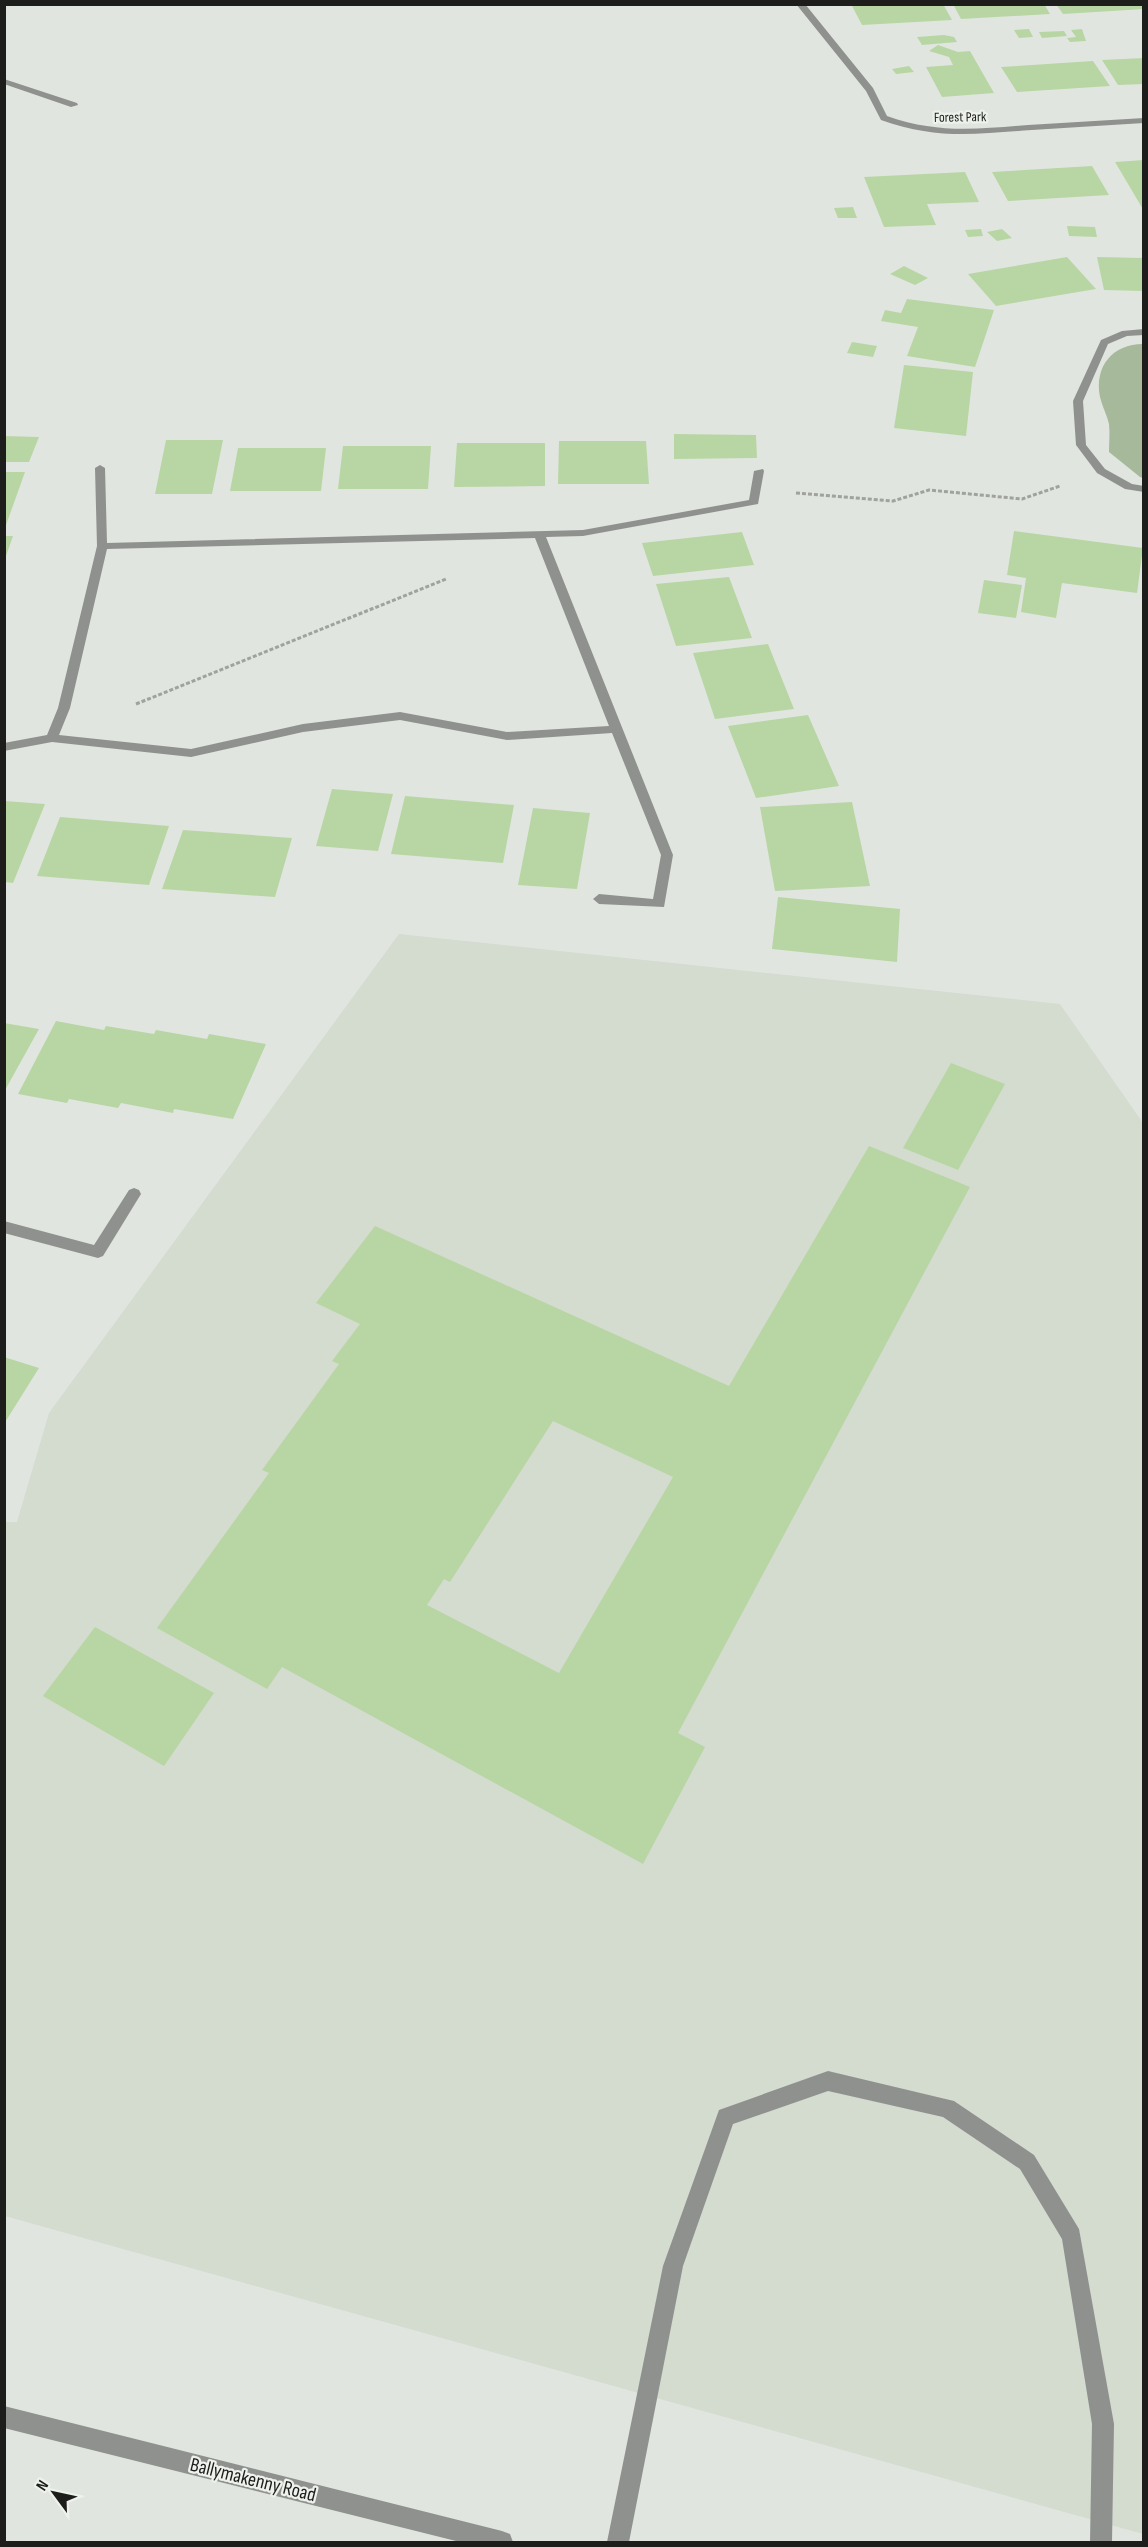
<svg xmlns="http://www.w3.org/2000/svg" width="1148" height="2547" viewBox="0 0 1148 2547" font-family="'Sofia Sans Condensed',sans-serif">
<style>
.built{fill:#d4dbcf}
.green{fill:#a7b99b}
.building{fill:#b8d6a4;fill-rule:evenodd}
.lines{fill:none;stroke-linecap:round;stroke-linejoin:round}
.path{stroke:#9fa29d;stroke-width:3;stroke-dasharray:4 2;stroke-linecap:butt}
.minor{fill:#8f918e;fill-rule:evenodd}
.labels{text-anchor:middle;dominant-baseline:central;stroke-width:4.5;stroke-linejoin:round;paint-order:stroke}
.far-street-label{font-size:14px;fill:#1d1e1c;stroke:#eef2ec}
.near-street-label{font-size:20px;fill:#1d1e1c;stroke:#eef2ec}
</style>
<rect width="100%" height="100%" fill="#e1e5df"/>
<path class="built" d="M399 934 1060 1004 1143 1123V2534L5 2216 4 1522H17L49 1413Z"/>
<path class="green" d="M1143 344H1144L1143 478 1140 477 1109 452C1109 443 1110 433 1109 424 1107 415 1102 406 1100 397 1094 366 1113 344 1143 344Z"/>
<path class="building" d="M851 4H943L952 20 862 25Z
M953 4H1044L1050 14 961 19Z
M1056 4H1144V9L1063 14Z
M1029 29 1033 37 1019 38 1014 30Z
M1082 29 1086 41 1070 42 1067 38 1076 37 1071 30Z
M1064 31 1067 36 1042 38 1039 32Z
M944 35 954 37 957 42 922 45 917 37Z
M938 45 958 52 970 51 994 93 942 97 926 67 953 65 949 57 929 51Z
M1144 58V84L1118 85 1102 60Z
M1093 61 1110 86 1017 92 1001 67Z
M909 66 914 72 896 74 892 69Z
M1144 160V211L1115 162Z
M1092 166 1109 195 1008 201 992 172Z
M965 172 979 202 927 204 936 225 884 227 864 177Z
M853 207 857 218H838L834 208Z
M1067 226 1095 227 1097 237 1069 236Z
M981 229 983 236 968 237 965 230Z
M1002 229 1012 238 997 241 987 232Z
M1067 257 1096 289 996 306 968 274Z
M1097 257 1144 258V291L1104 290Z
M904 266 928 278 915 285 890 274Z
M907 299 994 310 975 367 907 356 918 327 881 321 885 310 901 313Z
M852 342 877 346 873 357 847 353Z
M904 365 973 372 966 436 894 428Z
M674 434 756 435 757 458 674 459Z
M4 436 39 437 29 462H4Z
M166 440H223L212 494H155Z
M559 441H646L649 484H558Z
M457 443H545V486L454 487Z
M343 446H431L428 489H338Z
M238 448H326L321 491H230Z
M4 472H25L5 528H4Z
M1014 531 1143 548 1137 593 1062 583 1056 618 1021 612 1026 578 1007 575Z
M742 532 754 565 653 576 642 543Z
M4 536H13L5 559H4Z
M729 577 752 638 676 646 656 584Z
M984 580 1022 585 1016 618 978 613Z
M768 644 794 709 715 719 693 653Z
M808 715 839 786 756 798 728 726Z
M332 789 393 794 378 851 316 846Z
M405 796 514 805 503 863 391 854Z
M5 801 45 804 13 883 5 882Z
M852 802 870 886 775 891 760 807Z
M533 808 590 813 577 889 518 885Z
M60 817 169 826 149 885 37 876Z
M183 830 292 838 275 897 162 889Z
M778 897 900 909 897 962 772 949Z
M56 1021 104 1030 106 1026 154 1034 156 1030 207 1039 209 1034 266 1044 233 1119 174 1109 173 1113 121 1103 118 1108 69 1099 67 1103 18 1094Z
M4 1023 39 1029 4 1092Z
M951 1063 1005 1084 958 1170 903 1148Z
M869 1146 970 1187 678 1733 705 1747 643 1864 282 1667 267 1689 157 1628 269 1473 262 1470 339 1364 332 1361 360 1324 316 1303 375 1226 729 1386ZM553 1421 673 1477 559 1673 427 1605 444 1579 450 1582Z
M4 1357 39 1368 4 1424Z
M95 1627 214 1693 164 1766 43 1696Z"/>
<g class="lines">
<path class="path" d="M796 493 893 501 929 490 1022 499 1060 486
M136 704 446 579"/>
<path class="minor" d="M796 4H805L873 88 887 116C938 134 977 129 1028 125 1067 123 1105 120 1144 118V123C1106 125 1069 128 1032 130 975 134 937 140 881 120L866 91Z
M4 79 77 103 78 105 71 107 4 84Z
M1144 329V335L1127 336 1108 344 1083 401 1086 445 1105 469 1132 484 1144 486V492L1125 489 1097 473 1076 445 1073 401 1101 340 1122 331Z
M100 465 105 468 107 543 583 530 749 500 754 471 763 469 764 471 758 504 583 536 546 537 673 855 664 907 599 904 593 899 599 894 653 899 661 855 612 733 507 740 400 720 303 732 191 757 52 742 4 751V743L47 735 58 708 97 546 95 468ZM535 538 609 726 507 732 400 712 303 724 191 749 59 735 70 708 107 549Z
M134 1188 139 1190 141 1194 103 1256 98 1258 4 1233V1221L94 1245 129 1190Z
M828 2071 954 2101 1034 2155 1079 2229 1114 2424 1112 2542H1090L1092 2424 1062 2239 1020 2169 943 2117 828 2091 733 2124 683 2266 629 2542H607L663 2266 719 2110Z
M4 2406 502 2531 510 2534 513 2542H460L4 2428Z"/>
</g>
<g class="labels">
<g class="far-street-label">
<text transform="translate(960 117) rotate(-1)">Forest Park</text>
</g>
<g class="near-street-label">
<text transform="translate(253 2480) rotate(14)">Ballymakenny Road</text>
</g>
</g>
<rect width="1148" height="2547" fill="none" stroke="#1d1e1c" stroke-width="12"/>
<g transform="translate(54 2493) rotate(303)" stroke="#eef2ec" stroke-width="4.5" paint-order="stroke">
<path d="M0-4.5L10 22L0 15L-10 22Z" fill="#1d1e1c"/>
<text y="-9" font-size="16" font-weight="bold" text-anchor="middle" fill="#1d1e1c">N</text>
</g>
</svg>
